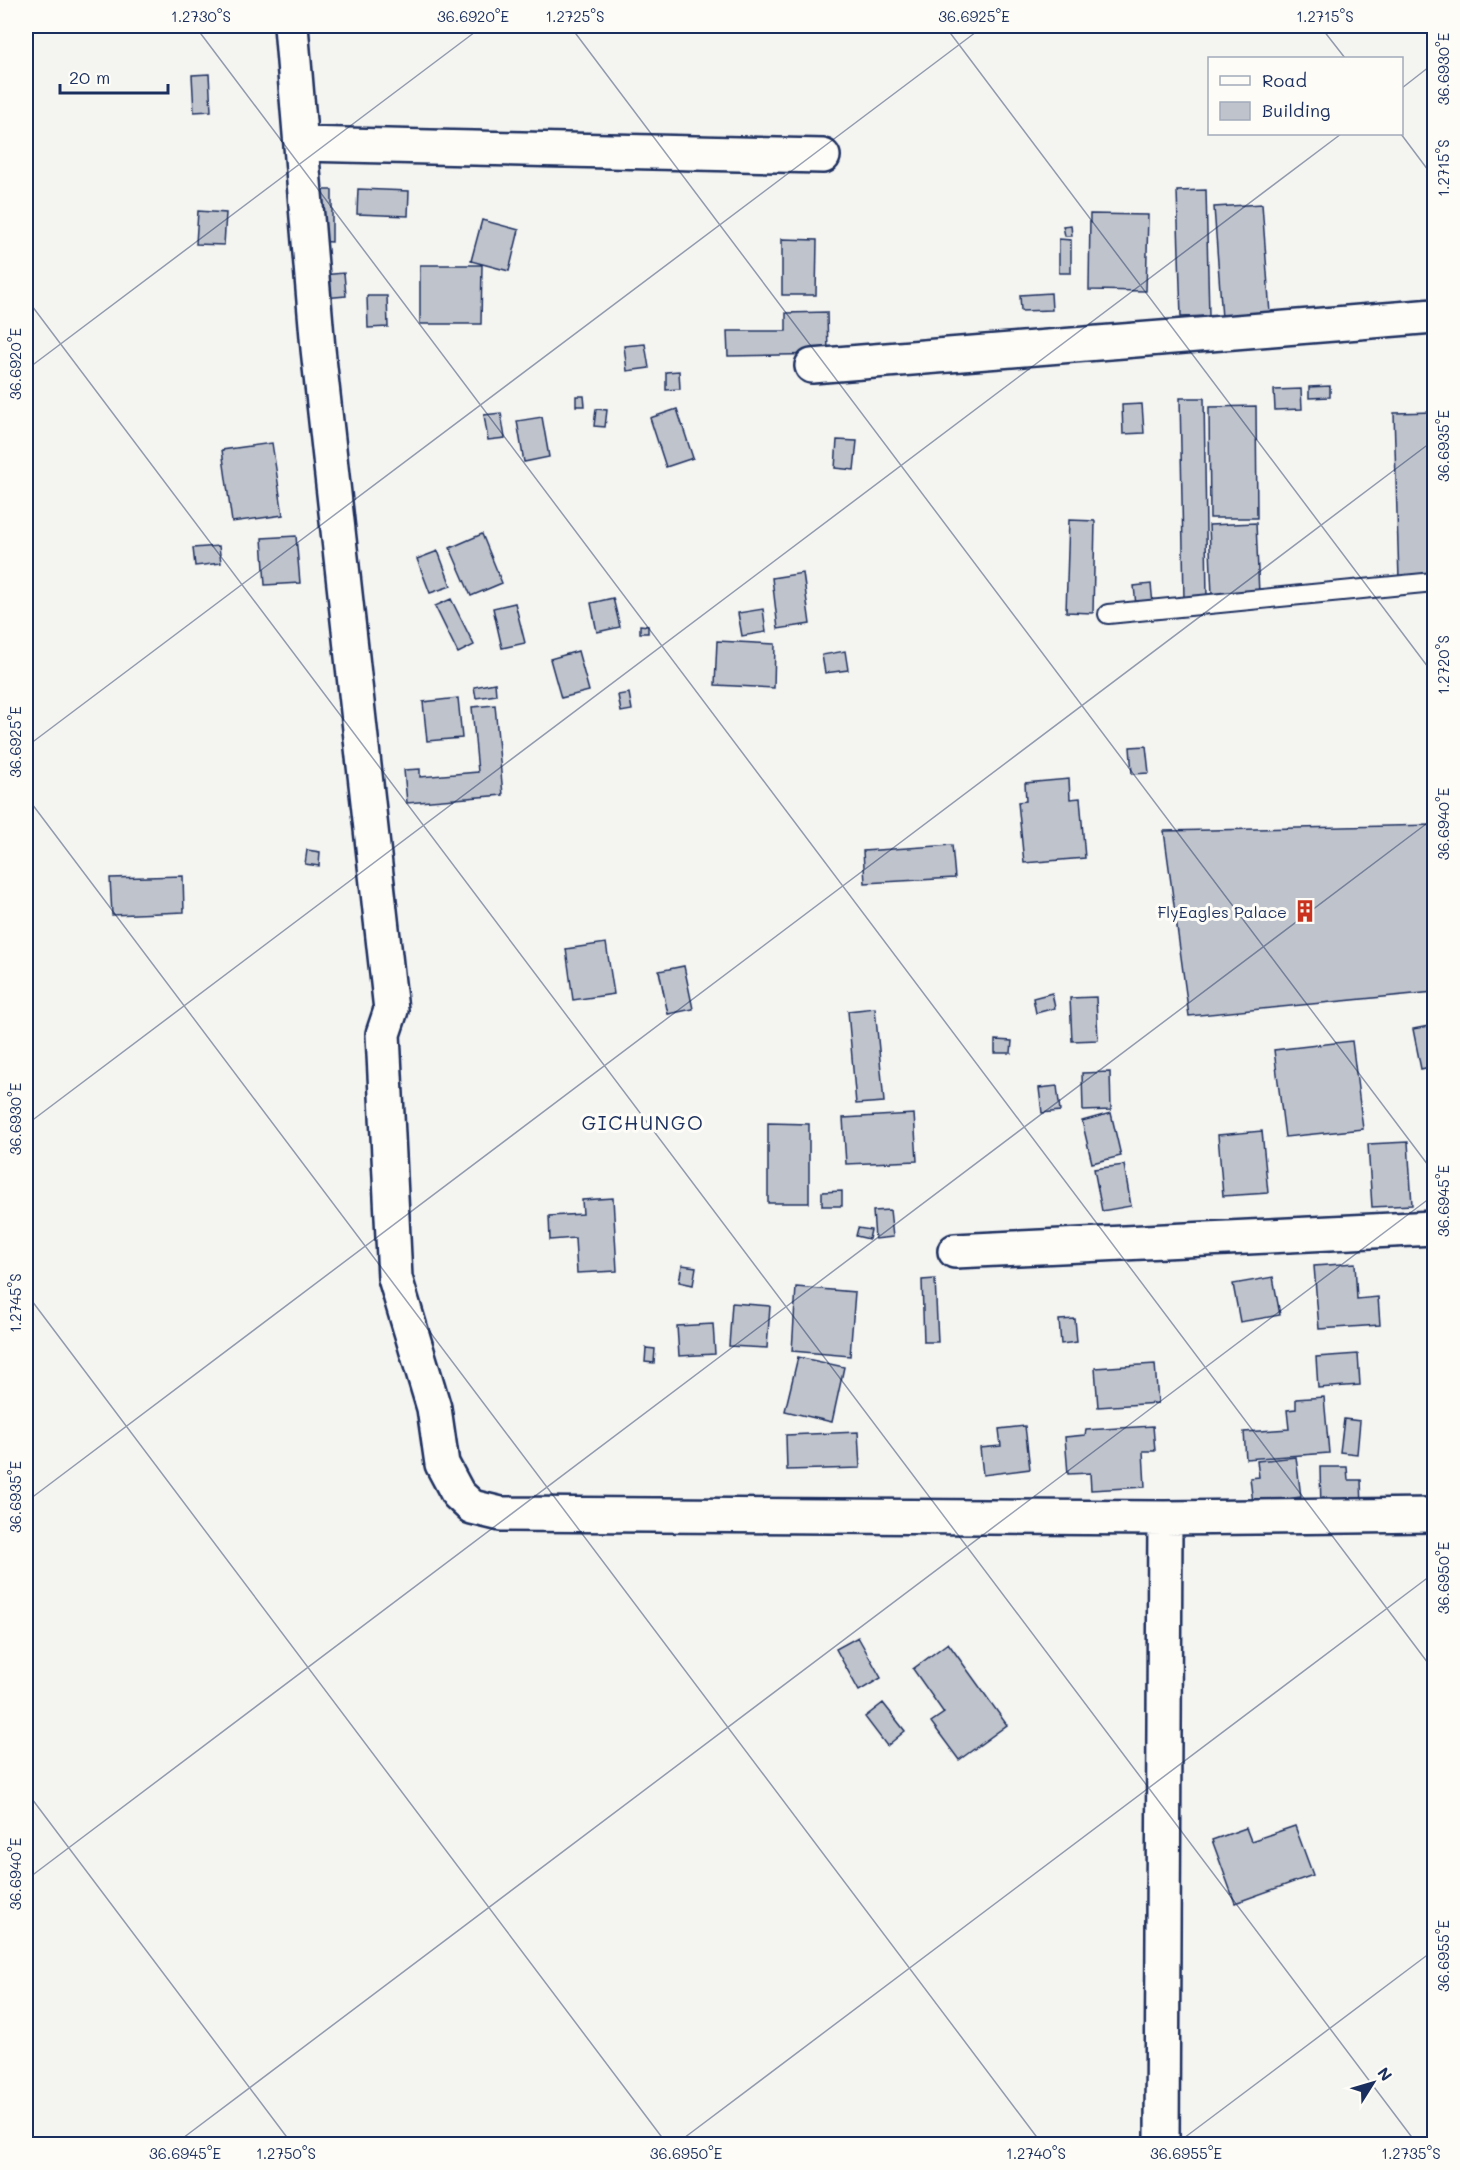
<svg xmlns="http://www.w3.org/2000/svg" width="1460" height="2170" viewBox="0 0 1460 2170" font-family="Mali,sans-serif">
<style>
.building{fill:#bfc3cc;stroke:#1b2f5e;stroke-width:1.5}
.lines{fill:none;stroke-linecap:round;stroke-linejoin:round}
.service-casing{stroke:#1b2f5e;stroke-width:22}
.minor-casing{stroke:#1b2f5e;stroke-width:38}
.service{stroke:#fdfcf7;stroke-width:18}
.minor{stroke:#fdfcf7;stroke-width:33}
.ticks{fill:none;stroke:#1b2f5e;stroke-width:1.5;stroke-opacity:0.45}
.labels{text-anchor:middle;dominant-baseline:central;stroke-width:6;stroke-linejoin:round;paint-order:stroke}
.poi-label{font-size:16px;fill:#1b2f5e;stroke:#fdfcf7;text-anchor:end}
.quarter-label{font-size:20px;letter-spacing:1.5px;fill:#1b2f5e;stroke:#fdfcf7}
.neatline{fill:none;stroke:#1b2f5e;stroke-width:2}
.ticks-label{font-size:15px;text-anchor:middle;fill:#1b2f5e}
</style>
<rect width="100%" height="100%" fill="#f4f4f1"/>
<filter id="ink" filterUnits="userSpaceOnUse"><feTurbulence type="fractalNoise" baseFrequency=".0167" numOctaves="2"/><feDisplacementMap in="SourceGraphic" scale="12" xChannelSelector="R" yChannelSelector="G"/><feConvolveMatrix kernelMatrix="1 2 1 2 8 2 1 2 1" color-interpolation-filters="sRGB"/></filter>
<g filter="url(#ink)">
<path class="building" d="M209 74 211 111 194 112 192 75Z
M358 189 409 191 408 216 357 214Z
M316 190H332V242L316 241Z
M1206 190 1209 316 1181 317 1177 191Z
M1262 204 1270 314 1222 318 1214 207Z
M198 211 226 213 224 245 196 244Z
M1090 214 1148 215 1146 291 1089 290Z
M482 220 519 230 509 271 471 261Z
M1071 225 1072 236H1065L1063 226Z
M782 239 817 240 816 295H782Z
M1059 239 1071 240V273H1059Z
M420 265H482L481 324H420Z
M344 273 346 296 324 298 322 275Z
M1051 293 1052 310 1021 311 1020 295Z
M367 296H387L388 327 368 328Z
M827 312 828 354 728 356 727 331H786V313Z
M645 344 649 368 627 371 624 346Z
M679 371 680 389 666 390V372Z
M1330 386V397L1309 398V387Z
M1301 389 1302 409 1275 410 1274 390Z
M576 396H584L585 406H576Z
M1180 398H1204L1207 599H1184Z
M1142 404 1144 433 1123 434 1122 405Z
M1256 406 1257 518H1210L1209 407Z
M596 409 607 410 605 427 594 426Z
M677 409 693 458 666 467 650 418Z
M1434 412V578L1399 579 1394 413Z
M501 413 505 438 488 440 484 415Z
M542 417 549 457 524 462 517 421Z
M837 440 857 441 854 470 835 468Z
M272 443 283 515 232 522 222 450Z
M1069 520 1095 521 1093 613 1066 612Z
M1256 523 1259 595 1212 596 1209 525Z
M482 534 502 583 471 596 450 548Z
M296 536 300 583 265 585 262 538Z
M219 546 221 563 195 566 193 548Z
M438 551 451 586 430 593 417 559Z
M803 573 810 624 778 629 772 578Z
M1151 584 1153 604 1136 605 1134 586Z
M613 598 620 627 597 632 591 603Z
M451 599 474 645 458 653 435 606Z
M515 603 525 643 502 648 493 608Z
M763 609 766 632 742 636 738 613Z
M640 625 648 626V633H640Z
M717 641 775 644 774 688 715 685Z
M578 651 589 691 561 698 550 659Z
M845 651 848 670 825 673 822 655Z
M495 683 496 695 476 698 474 687Z
M629 693 632 710 621 712 618 695Z
M458 698 462 738 427 741 423 702Z
M495 705 503 795 407 803 404 770 420 769V777L478 772 472 707Z
M1146 746 1149 773 1132 774 1130 747Z
M1069 779 1070 799 1080 798 1085 858 1024 863 1018 802 1026 801 1025 783Z
M1434 825V992L1189 1016 1164 831Z
M952 845 955 878 865 883 863 851Z
M307 850 320 852 319 866 305 864Z
M183 876 184 912 112 915 110 878Z
M606 943 614 994 573 1000 566 949Z
M684 966 693 1009 668 1014 659 971Z
M1052 993 1055 1008 1036 1013 1033 998Z
M1096 997 1098 1040 1072 1041 1070 998Z
M875 1008 884 1102 856 1104 848 1011Z
M1434 1025V1066L1421 1069 1413 1029Z
M995 1040 1012 1041 1011 1053H995Z
M1352 1041 1363 1129 1285 1137 1274 1050Z
M1110 1072 1111 1110 1083 1111 1082 1073Z
M1057 1086 1060 1111 1042 1113 1039 1088Z
M1111 1113 1121 1156 1092 1163 1082 1121Z
M914 1114 917 1161 846 1164 843 1118Z
M768 1123 809 1124V1203H768Z
M1262 1131 1268 1193 1223 1196 1218 1135Z
M1408 1142 1412 1205 1372 1207 1368 1144Z
M1124 1165 1131 1206 1102 1211 1094 1169Z
M842 1191V1206H822V1192Z
M613 1198 617 1271 577 1273 575 1238 550 1240 549 1216 583 1214 582 1200Z
M890 1210 893 1237 875 1239 873 1211Z
M858 1228 871 1230 869 1239 856 1236Z
M1355 1263 1357 1299 1378 1297 1380 1325 1319 1329 1314 1266Z
M682 1265 696 1267 693 1285 679 1282Z
M1273 1277 1280 1315 1240 1322 1233 1284Z
M935 1279 938 1342H924L922 1280Z
M796 1287 855 1292 850 1356 792 1351Z
M732 1303 770 1306 767 1348 729 1346Z
M1075 1319 1077 1342 1061 1344 1059 1320Z
M713 1324 715 1354 679 1356 677 1326Z
M646 1348 655 1349 654 1363 645 1362Z
M1358 1354 1360 1385 1318 1388 1316 1357Z
M798 1357 844 1367 832 1422 785 1411Z
M1155 1364 1158 1403 1098 1407 1095 1368Z
M1324 1397 1329 1453 1246 1459 1244 1432 1289 1429 1287 1410 1296 1409V1399Z
M1344 1419 1360 1421 1357 1454 1340 1452Z
M1025 1426 1030 1469 983 1475 980 1448 1001 1446 999 1429Z
M1153 1426 1155 1451H1143L1145 1487 1091 1490 1090 1473 1068 1474 1065 1437 1085 1435 1086 1430Z
M858 1432 860 1468 787 1470 786 1435Z
M1296 1457 1301 1497 1253 1503 1250 1478 1259 1477 1257 1461Z
M1320 1467H1347L1348 1480H1361L1362 1508 1321 1509Z
M858 1637 881 1678 859 1691 836 1649Z
M948 1643 1007 1725 959 1760 931 1722 944 1713 913 1669Z
M883 1703 905 1731 887 1746 865 1717Z
M1295 1826 1313 1875 1235 1903 1212 1840 1246 1828 1251 1841Z"/>
<g class="lines">
<g class="service-casing">
<path id="service" d="M1108 614 1434 582"/>
</g>
<g class="minor-casing">
<path id="minor" d="M291 26 318 349 391 1010 383 1034 395 1278 434 1408 442 1464 458 1494 472 1507 501 1514 1165 1518 1434 1515
M301 144 823 156
M812 366 1434 316
M955 1251 1434 1228
M1162 2144 1165 1518"/>
</g>
<use href="#service" class="service"/>
<use href="#minor" class="minor"/>
</g>
</g>
<path class="ticks" d="M195 26 1434 1671M570 26 1434 1173M945 26 1434 675M1320 26 1345 58M1402 88 1434 63M1401 134 1434 178M26 298 1417 2144M26 370 483 26M26 747 984 26M26 796 1042 2144M26 1125 1341 134M26 1293 667 2144M26 1502 1434 440M26 1791 292 2144M26 1880 1434 818M175 2144 1434 1195M676 2144 1434 1573M1176 2144 1434 1950"/>
<defs>
<g id="building-bare" transform="scale(1.8)"><path d="M-4-6H4V6H1V3H-1V6H-4ZM-2.5-4.3h1.7v1.8h-1.7ZM.8-4.3h1.7v1.8H.8ZM-2.5-1h1.7V.8h-1.7ZM.8-1h1.7V.8H.8Z" fill="#c8321e" stroke="#fdfcf7" stroke-width="2.5" paint-order="stroke"/></g>
</defs>
<g fill-rule="evenodd">
<use href="#building-bare" x="1305" y="911"/>
</g>
<g class="labels">
<g class="poi-label">
<text x="1287" y="911">FlyEagles Palace</text>
</g>
<g class="quarter-label">
<text x="643" y="1122">GICHUNGO</text>
</g>
</g>
<rect width="1460" height="2170" fill="none" stroke="#fdfcf7" stroke-width="66"/>
<rect x="1208" y="57" width="195" height="78" fill="#fdfcf7" stroke="#a3aaba" stroke-width="1.5"/>
<rect x="1220" y="76" width="30" height="9" fill="#fdfcf7" stroke="#a3aaba" stroke-width="1.5"/>
<text x="1262" y="87" font-size="18" fill="#1b2f5e">Road</text>
<rect x="1220" y="102" width="30" height="18" fill="#bfc3cc" stroke="#a3aaba" stroke-width="1.5"/>
<text x="1262" y="117" font-size="18" fill="#1b2f5e">Building</text>
<g transform="translate(1373 2083) rotate(53)" stroke="#fdfcf7" stroke-width="4.5" paint-order="stroke">
<path d="M0-4.5L10 22L0 15L-10 22Z" fill="#1b2f5e"/>
<text y="-9" font-size="16" font-weight="bold" text-anchor="middle" fill="#1b2f5e">N</text>
</g>
<path d="M60 84v9h108v-9" fill="none" stroke="#1b2f5e" stroke-width="3"/>
<text x="69" y="84" font-size="18" fill="#1b2f5e" stroke="#fdfcf7" stroke-width="4.5" paint-order="stroke">20 m</text>
<rect x="33" y="33" width="1394" height="2104" class="neatline"/>
<g class="ticks-label">
<text x="201" y="22">1.2730°S</text>
<text x="473" y="22">36.6920°E</text>
<text x="575" y="22">1.2725°S</text>
<text x="974" y="22">36.6925°E</text>
<text x="1325" y="22">1.2715°S</text>
<text transform="translate(1444 69) rotate(-90)" y="5">36.6930°E</text>
<text transform="translate(1444 168) rotate(-90)" y="5">1.2715°S</text>
<text transform="translate(16 364) rotate(-90)" y="5">36.6920°E</text>
<text transform="translate(1444 446) rotate(-90)" y="5">36.6935°E</text>
<text transform="translate(1444 665) rotate(-90)" y="5">1.2720°S</text>
<text transform="translate(16 742) rotate(-90)" y="5">36.6925°E</text>
<text transform="translate(1444 824) rotate(-90)" y="5">36.6940°E</text>
<text transform="translate(16 1119) rotate(-90)" y="5">36.6930°E</text>
<text transform="translate(1444 1201) rotate(-90)" y="5">36.6945°E</text>
<text transform="translate(16 1303) rotate(-90)" y="5">1.2745°S</text>
<text transform="translate(16 1497) rotate(-90)" y="5">36.6935°E</text>
<text transform="translate(1444 1578) rotate(-90)" y="5">36.6950°E</text>
<text transform="translate(16 1874) rotate(-90)" y="5">36.6940°E</text>
<text transform="translate(1444 1956) rotate(-90)" y="5">36.6955°E</text>
<text x="185" y="2159">36.6945°E</text>
<text x="286" y="2159">1.2750°S</text>
<text x="686" y="2159">36.6950°E</text>
<text x="1036" y="2159">1.2740°S</text>
<text x="1186" y="2159">36.6955°E</text>
<text x="1411" y="2159">1.2735°S</text>
</g>
</svg>
